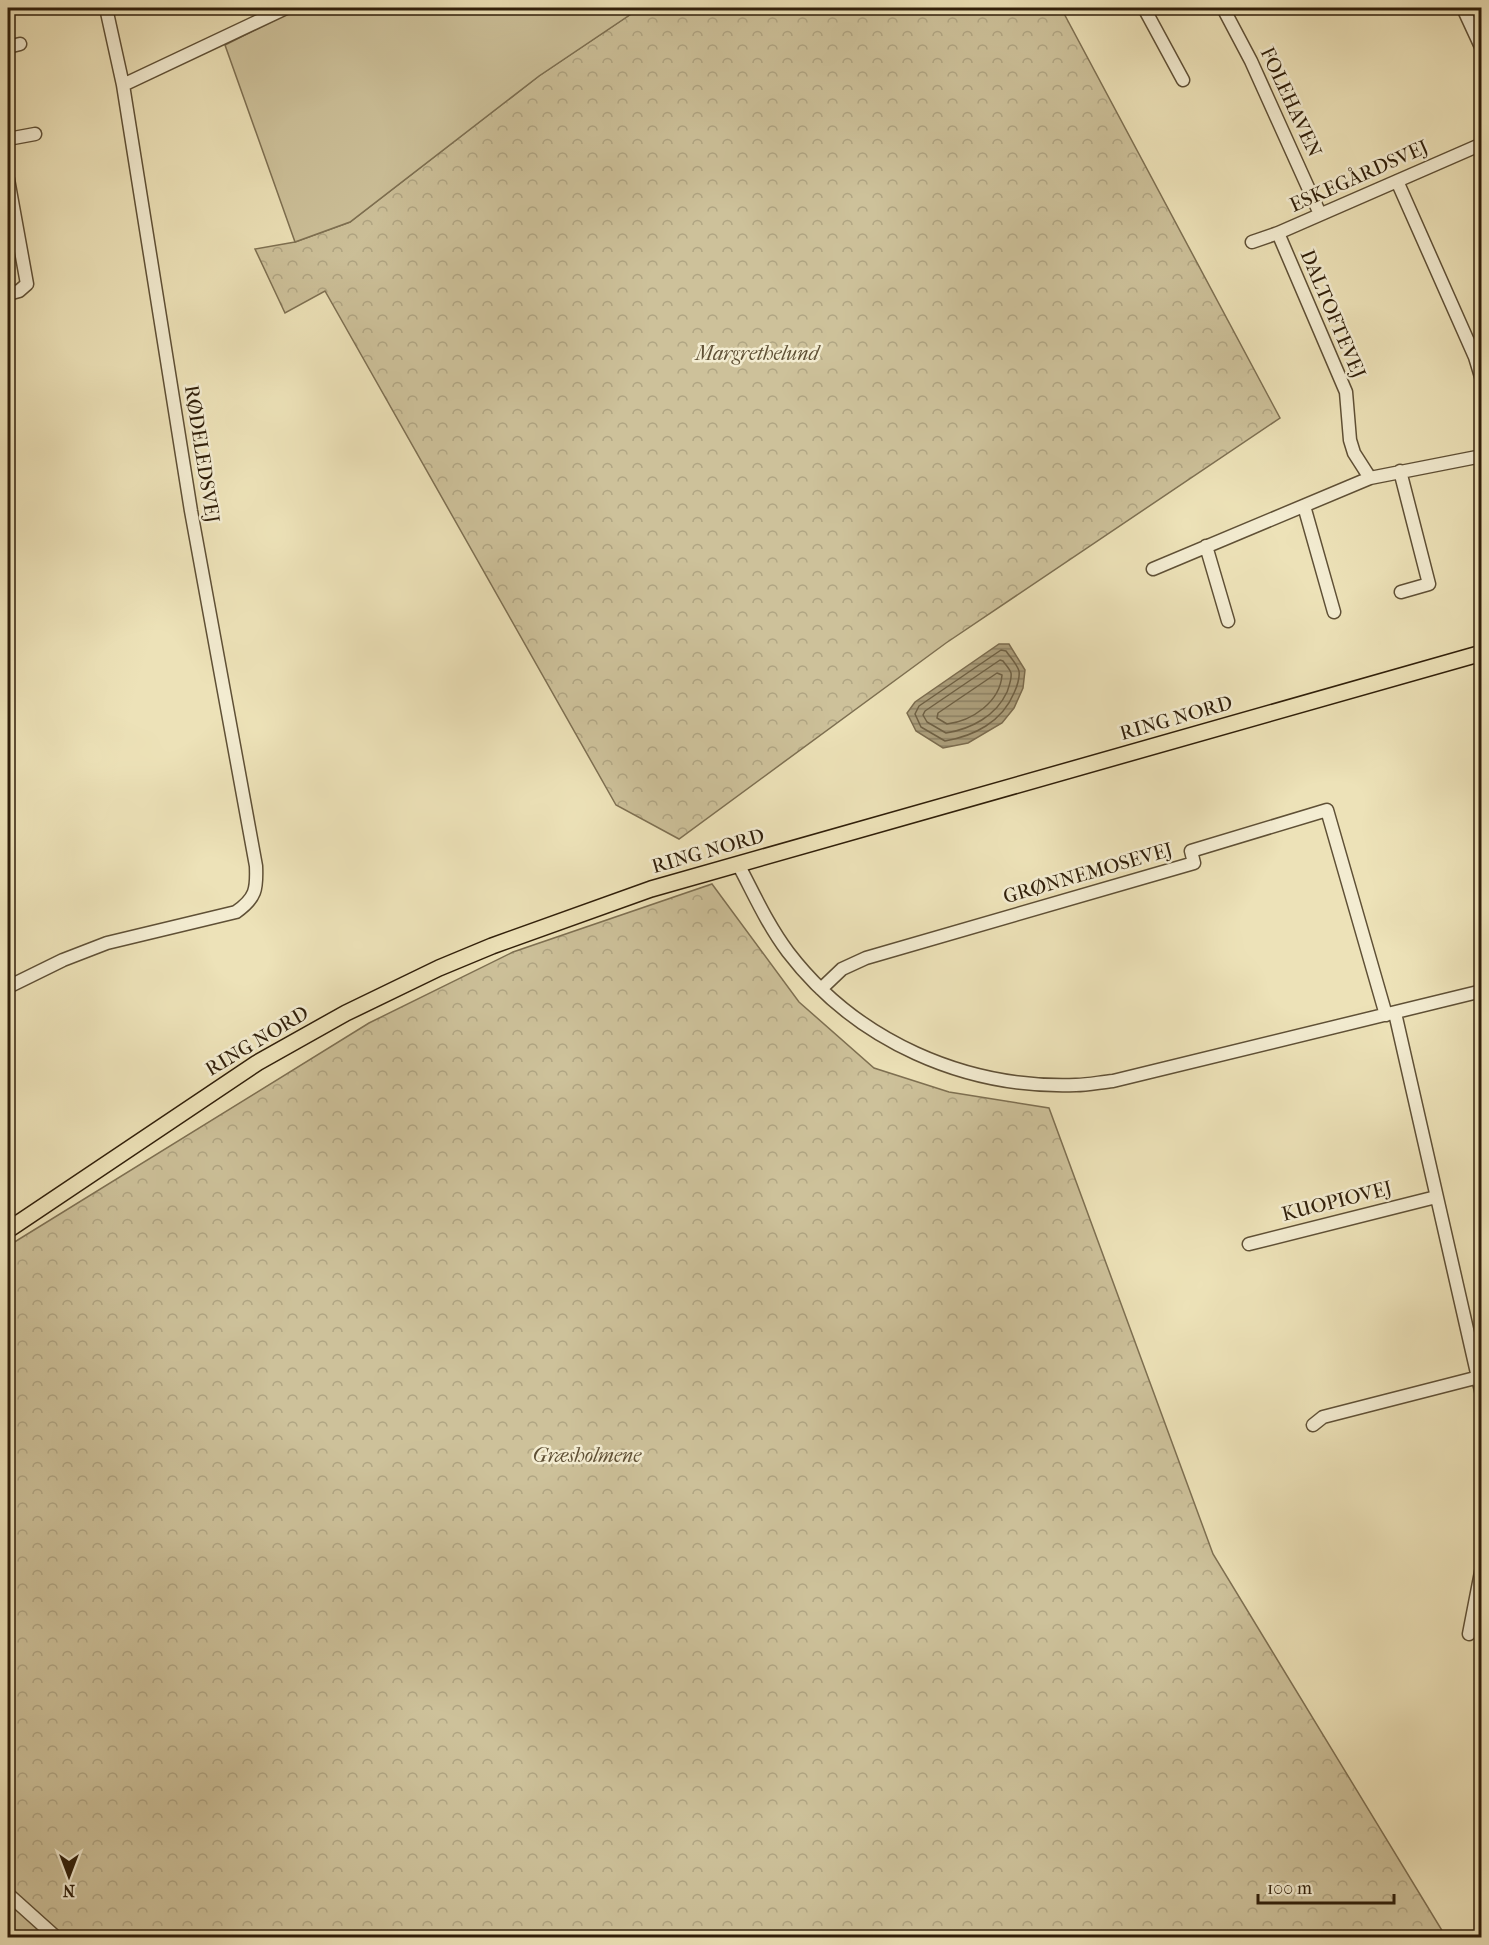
<svg xmlns="http://www.w3.org/2000/svg" width="1489" height="1945" viewBox="0 0 1489 1945" font-family="'IM FELL French Canon',serif">
<style>
.forest{fill:url(#forest-crowns);stroke:#7e7052;stroke-width:1.5}
.garden{fill:#cdc19a;stroke:#7e7052;stroke-width:1.5}
.water{fill:url(#water-rules);stroke:#7b6c4f;stroke-width:1.5}
.lines{fill:none;stroke-linecap:round;stroke-linejoin:round}
.shore{stroke:#6e6044;stroke-width:1.5}
.minor-casing{stroke:#5f5036;stroke-width:15}
.major-casing{stroke:#301f0a;stroke-width:18}
.minor{stroke:#f3ecd1;stroke-width:12}
.major{stroke:#ede2b8;stroke-width:15}
.labels{text-anchor:middle;dominant-baseline:central;stroke-width:5;stroke-linejoin:round;paint-order:stroke}
.street-label{font-size:20px;fill:#301f0a;stroke:#f3ecd1}
.park-label{font-size:20px;font-style:italic;fill:#5f5035;stroke:#f3ecd1}
</style>
<defs>
<pattern id="forest-crowns" width="20" height="18" patternUnits="userSpaceOnUse" patternTransform="scale(1.5)"><rect width="20" height="18" fill="#cdc19a"/><path d="M2 6a3 3 0 1 1 6 0M12 15a3 3 0 1 1 6 0" fill="none" stroke="#b0a583"/></pattern>
<pattern id="water-rules" width="6" height="5" patternUnits="userSpaceOnUse" patternTransform="scale(1.5)"><rect width="6" height="5" fill="#ada07d"/><path d="M0 2.5h6" fill="none" stroke="#8d8265"/></pattern>
</defs>
<rect width="100%" height="100%" fill="#ede2b8"/>
<filter id="stains"><feTurbulence type="fractalNoise" baseFrequency=".00333" numOctaves="4"/><feColorMatrix values="0 0 0 0 .2 0 0 0 0 .09 0 0 0 0 .02 0 0 0 .5 -.17"/></filter>
<radialGradient id="worn" r=".72"><stop offset=".6" stop-color="#630" stop-opacity="0"/><stop offset="1" stop-color="#630" stop-opacity=".3"/></radialGradient>
<path class="forest" d="M640 8H1061L1280 418 946 643 679 839 616 805 325 291 285 313 255 249 295 242 350 222 539 76Z
M712 884 799 1002 874 1068 949 1092 1049 1108 1213 1554 1446 1937 8 1938V1246L369 1023 513 952Z"/>
<path class="garden" d="M299 8H640L539 76 350 222 295 242 225 45Z"/>
<path class="water" d="M999 644H1009L1025 670 1023 688 1014 708 1002 723 968 743 943 748 916 731 907 713 915 702Z"/>
<g class="lines">
<path class="shore" d="M1001 650 1006 651C1010 657 1017 664 1019 671 1020 677 1017 687 1014 693 1002 722 974 736 945 741L921 727 915 714 919 706Z
M1000 660 1003 661C1005 664 1010 669 1011 673 1012 679 1009 686 1007 692 996 716 971 729 946 733L927 722 923 715 925 711Z
M997 673 1002 675C1000 702 972 721 947 724L937 718 938 713Z"/>
<g class="minor-casing">
<path id="minor" d="M1144 8 1183 80
M1223 8 1251 61 1320 214
M1463 8 1482 49
M8 47 20 44
M123 85 286 8
M8 139 35 134
M8 179 27 284 19 291 8 294
M1397 181 1475 357 1482 380
M1278 233 1346 392 1350 440 1354 453 1370 478
M1252 242 1278 233 1482 144
M1400 471 1429 584 1401 592
M1304 506 1334 612
M1206 546 1228 621
M1153 569 1370 478 1482 456
M738 864C754 894 767 924 788 952 856 1041 965 1089 1076 1085 1088 1085 1101 1082 1113 1081L1482 991
M8 987 63 960 107 943 236 912C256 898 257 889 256 866L191 511 123 85 106 8
M821 989 842 969 866 958 1194 863 1191 851 1327 810 1386 1015
M1395 1013 1482 1395
M1249 1244 1436 1197
M1313 1425 1323 1417 1479 1377
M1469 1634 1482 1567
M8 1894 57 1938"/>
</g>
<g class="major-casing">
<path id="major" d="M8 1230 257 1063 346 1013 439 968 492 946 651 889 1482 653"/>
</g>
<use href="#minor" class="minor"/>
<use href="#major" class="major"/>
</g>
<g class="labels">
<g class="street-label">
<text transform="translate(1291 102) rotate(65)">FOLEHAVEN</text>
<text transform="translate(1359 176) rotate(-24)">ESKEGÅRDSVEJ</text>
<text transform="translate(1333 314) rotate(67)">DALTOFTEVEJ</text>
<text transform="translate(202 454) rotate(81)">RØDELEDSVEJ</text>
<text transform="translate(1176 718) rotate(-16)">RING NORD</text>
<text transform="translate(708 851) rotate(-16)">RING NORD</text>
<text transform="translate(1088 873) rotate(-16)">GRØNNEMOSEVEJ</text>
<text transform="translate(257 1041) rotate(-31)">RING NORD</text>
<text transform="translate(1337 1201) rotate(-14)">KUOPIOVEJ</text>
</g>
<g class="park-label">
<text x="757" y="353">Margrethelund</text>
<text x="587" y="1455">Græsholmene</text>
</g>
</g>
<rect width="1489" height="1945" fill="none" stroke="#ede2b8" stroke-width="30"/>
<rect x="9" y="9" width="1471" height="1927" fill="none" stroke="#301f0a" stroke-width="3"/>
<rect x="15" y="15" width="1459" height="1915" fill="none" stroke="#301f0a" stroke-width="1.5"/>
<g transform="translate(69 1876) rotate(180)" stroke="#f3ecd1" stroke-width="4.5" paint-order="stroke">
<path d="M0-4.5L10 22L0 15L-10 22Z" fill="#301f0a"/>
<text y="-9" font-size="16" font-weight="bold" text-anchor="middle" fill="#301f0a">N</text>
</g>
<path d="M1258 1894v9h136v-9" fill="none" stroke="#301f0a" stroke-width="3"/>
<text x="1267" y="1894" font-size="18" fill="#301f0a" stroke="#f3ecd1" stroke-width="4.5" paint-order="stroke">100 m</text>
<rect width="100%" height="100%" filter="url(#stains)"/>
<rect width="100%" height="100%" fill="url(#worn)"/>
</svg>
